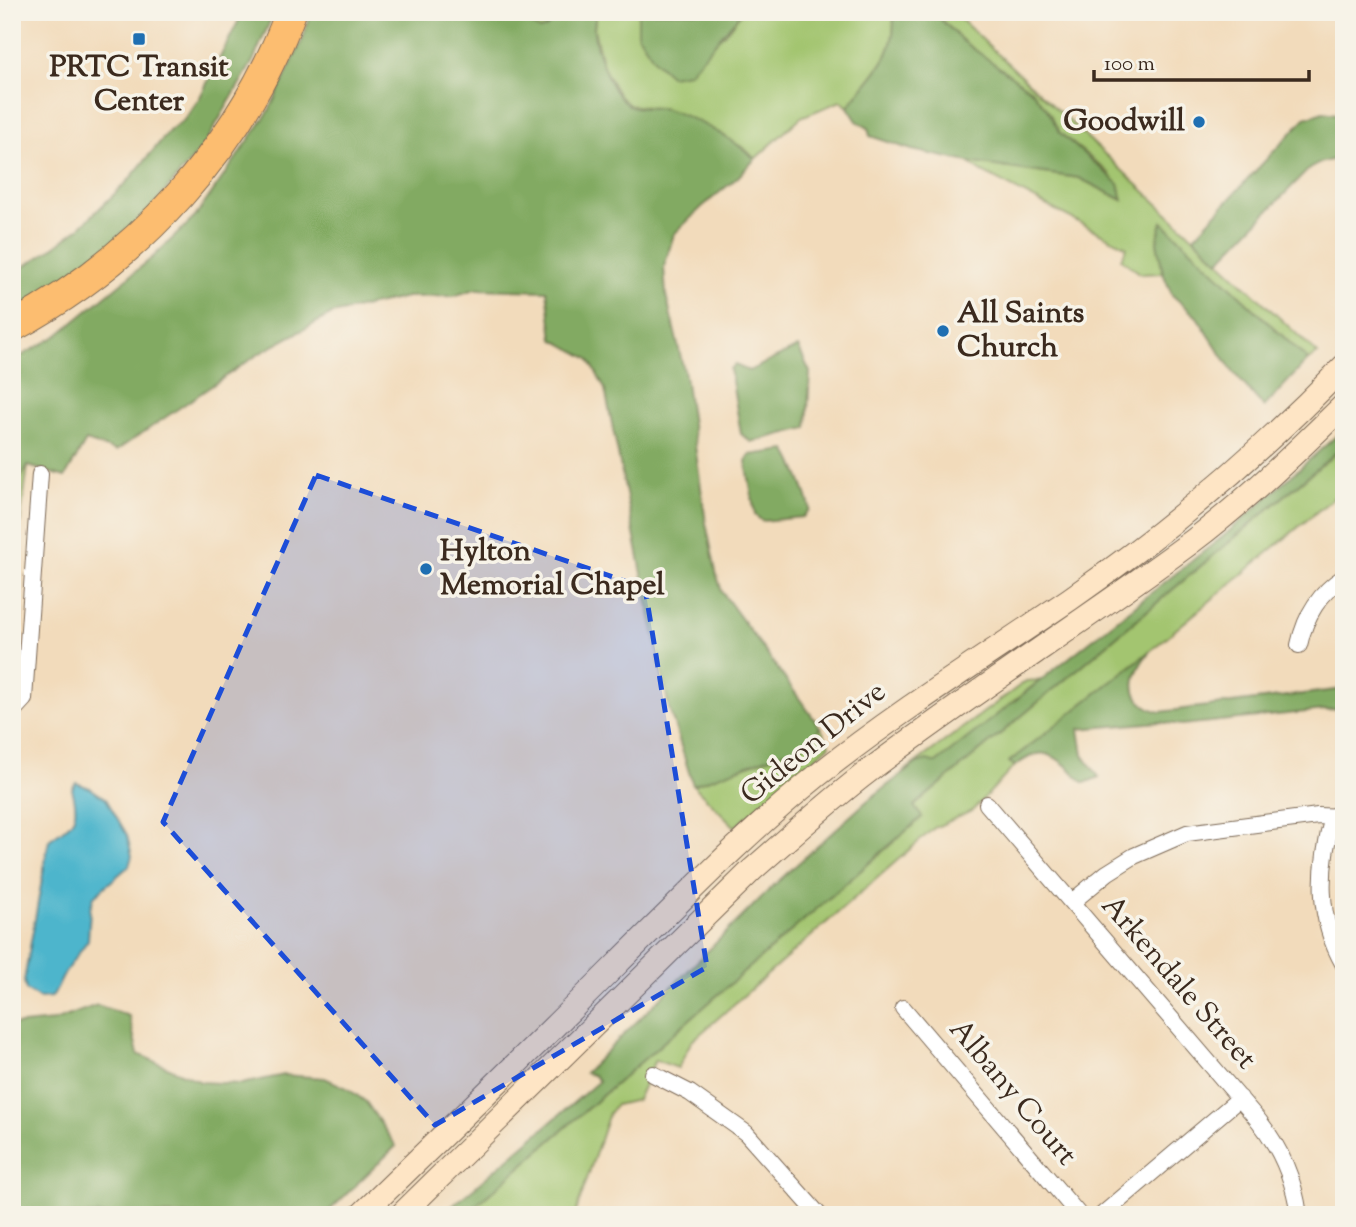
<svg xmlns="http://www.w3.org/2000/svg" width="1356" height="1227" viewBox="0 0 1356 1227" font-family="'Sorts Mill Goudy',serif">
<style>
.green{fill:#a3c56f;stroke:#6f7846;stroke-width:2}
.forest{fill:#82aa62;stroke:#5e6a40;stroke-width:2}
.water{fill:#4db5cc;stroke:#447075;stroke-width:2}
.lines{fill:none;stroke-linecap:round;stroke-linejoin:round}
.street-casing{stroke:#7b6855;stroke-width:18}
.secondary-casing{stroke:#7b6855;stroke-width:25}
.highway-casing{stroke:#7b6855;stroke-width:32}
.street{stroke:#fff;stroke-width:16}
.secondary{stroke:#fee5c5;stroke-width:23}
.highway{stroke:#fcbd6f;stroke-width:30}
.marked{fill:#1d4ed8;fill-opacity:0.2;stroke:#1d4ed8;stroke-width:5;stroke-dasharray:14 9;stroke-linejoin:round}
.poi-dot{fill:#1f6fb2;stroke:#f7f3e8;stroke-width:2.5}
.labels{text-anchor:middle;dominant-baseline:central;stroke-width:7;stroke-linejoin:round;paint-order:stroke}
.poi-label{font-size:30px;font-weight:bold;fill:#3b2a1e;stroke:#f7f3e8;text-anchor:start}
.street-label{font-size:30px;fill:#3b2a1e;stroke:#f7f3e8}
</style>
<rect width="100%" height="100%" fill="#f7f3e8"/>
<filter id="ink" filterUnits="userSpaceOnUse"><feTurbulence type="fractalNoise" baseFrequency=".0143" numOctaves="2"/><feDisplacementMap in="SourceGraphic" scale="14" xChannelSelector="R" yChannelSelector="G"/><feConvolveMatrix kernelMatrix="1 2 1 2 8 2 1 2 1" color-interpolation-filters="sRGB"/></filter>
<filter id="wash" filterUnits="userSpaceOnUse"><feTurbulence type="fractalNoise" baseFrequency=".00686" numOctaves="4" result="noise"/><feDisplacementMap in="SourceGraphic" scale="28" xChannelSelector="R" yChannelSelector="G"/><feGaussianBlur stdDeviation="1.57" result="paint"/><feColorMatrix in="noise" values="0 0 0 0 0 0 0 0 0 0 0 0 0 0 0 0 0 1.4 0 .05"/><feComposite in="paint" operator="in"/></filter>
<g filter="url(#wash)">
<rect width="100%" height="100%" fill="#f2dbbb"/>
<path class="green" d="M527 12H561L546 28 540 30 533 26Z
M596 12H638V35H724L742 12H893C899 56 872 74 848 107L841 101 801 117 755 159 744 148 665 109 629 105 619 96 603 67 594 29Z
M933 12H953L1318 354 1308 360 1162 222 1157 242 1163 273 1141 274 1121 259 1127 247 982 172 968 162 1079 178 1122 200 1109 173 1060 133 1048 111 1032 91 964 42Z
M1344 446V489L1150 651 1009 762 1015 766 972 811 934 828 691 1042 678 1068 655 1060 637 1100 616 1105 609 1113 575 1215H465L922 817 913 807Z
M28 466 17 546 12 547V491Z
M1040 680 936 764 917 763 903 772 1026 681Z
M820 727 830 745 735 827 693 785 808 743Z"/>
<path class="forest" d="M243 12H274L253 61 203 147 150 209 84 266 12 313V274L50 250 78 229 128 181 170 130 184 120 199 99Z
M311 12H527L533 26 540 30 546 28 561 12H596C596 17 594 23 594 28 594 47 611 96 629 105 639 110 655 106 666 109 695 118 733 138 755 159L738 177 702 207 674 234 664 267 666 295 685 375 706 523 716 572 722 592 820 727 809 743 693 785 669 708 605 389 589 359 553 339 547 291 475 289 454 296 407 297 332 314 260 353 116 451 86 441 65 477 28 466 12 491V361L58 335 153 257 195 217 269 111 303 39Z
M638 12H742L689 73 671 76 655 61 638 35Z
M893 12H933L964 42 1032 91 1048 111 1060 133 1119 184 1123 200 1079 178 968 162 912 150 870 136 868 128 857 121 848 107C872 74 899 56 893 12Z
M1323 112 1344 115V160C1331 158 1321 162 1309 169L1219 261 1194 237 1305 118Z
M1162 222 1308 360 1264 407 1233 372 1197 317 1172 295 1163 273 1157 242Z
M798 347 810 372 807 428 751 442 741 434 730 369 735 365 749 371Z
M1344 429V446L914 806 922 817 465 1215H442L599 1081 593 1075 585 1073 773 886 867 801 917 763 927 760 936 763 1227 533Z
M786 450C792 457 809 498 810 509L803 517 762 521 755 515 746 461 750 455Z
M17 546C23 592 24 636 14 681L12 547Z
M1150 651C1131 674 1124 701 1160 712L1344 689V708L1182 725 1159 722 1079 729 1083 755 1099 777 1085 783C1078 779 1075 774 1069 768 1046 748 1038 750 1015 766L1009 762Z
M97 1005 129 1016 138 1054 201 1082 241 1084 284 1075 325 1078 347 1088 366 1102 396 1146 325 1215H12V1025L54 1021Z"/>
<path class="water" d="M76 783 90 788 106 799 127 835 132 856 129 866 94 896 90 909 88 940 67 969 52 997 39 998 26 990 24 981 49 840C73 823 81 819 72 789Z"/>
</g>
<g filter="url(#ink)">
<g class="lines">
<g class="street-casing">
<path id="street" d="M1299 645C1305 617 1319 593 1344 577
M12 712 24 699 40 474
M987 804 1259 1121C1281 1149 1294 1179 1299 1215
M1333 816C1319 868 1316 917 1344 965
M1072 902 1107 873 1134 856 1187 833 1318 816 1344 817
M903 1008 1079 1215
M653 1074 690 1093 746 1133 819 1215
M1102 1215 1240 1098"/>
</g>
<g class="secondary-casing">
<path id="secondary" d="M361 1215C448 1131 533 1048 618 963 683 899 747 832 818 775 899 711 985 657 1070 599 1168 531 1261 452 1344 366
M401 1215 752 870C791 836 829 801 870 770 974 691 1085 621 1190 543 1245 502 1295 453 1344 405"/>
</g>
<g class="highway-casing">
<path id="highway" d="M12 327C138 259 241 147 291 12"/>
</g>
<use href="#street" class="street"/>
<use href="#secondary" class="secondary"/>
<use href="#highway" class="highway"/>
</g>
</g>
<path class="marked" d="M316 475 645 588 707 967 435 1125 163 822Z"/>
<g class="poi-dot">
<rect x="132" y="32" width="14" height="14" rx="3.5"/>
<circle cx="1199" cy="122" r="7"/>
<circle cx="943" cy="331" r="7"/>
<circle cx="426" cy="569" r="7"/>
</g>
<g class="labels">
<g class="poi-label">
<text x="139" y="68" text-anchor="middle">PRTC Transit<tspan x="139" dy="34">Center</tspan></text>
<text x="1185" y="122" text-anchor="end">Goodwill</text>
<text x="957" y="314">All Saints<tspan x="957" dy="34">Church</tspan></text>
<text x="440" y="552">Hylton<tspan x="440" dy="34">Memorial Chapel</tspan></text>
</g>
<g class="street-label">
<text transform="translate(814 744) rotate(-39)">Gideon Drive</text>
<text transform="translate(1178 983) rotate(49)">Arkendale Street</text>
<text transform="translate(1012 1093) rotate(50)">Albany Court</text>
</g>
</g>
<rect width="1356" height="1227" fill="none" stroke="#f7f3e8" stroke-width="42"/>
<path d="M1094 70v10h215v-10" fill="none" stroke="#3b2a1e" stroke-width="3.5"/>
<text x="1104" y="70" font-size="21" fill="#3b2a1e" stroke="#f7f3e8" stroke-width="5" paint-order="stroke">100 m</text>
</svg>
